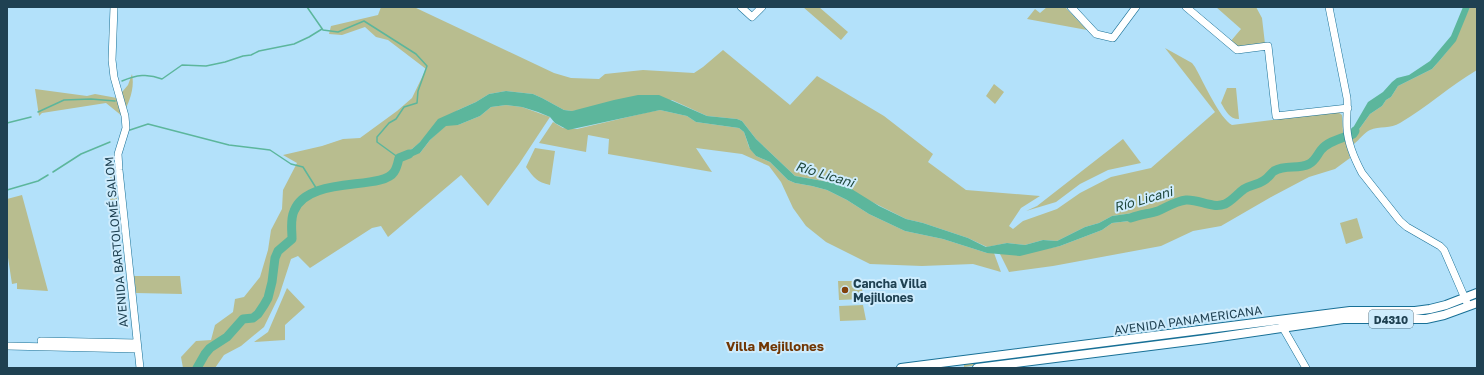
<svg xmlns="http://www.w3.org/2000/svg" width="1484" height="375" viewBox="0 0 1484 375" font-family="'Golos Text',sans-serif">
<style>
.green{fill:#b8bd8f}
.water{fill:#5cb69c}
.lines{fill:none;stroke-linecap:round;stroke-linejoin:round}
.stream{stroke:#5cb69c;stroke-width:1.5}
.river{stroke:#5cb69c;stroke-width:9}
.minor-casing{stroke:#187096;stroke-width:8}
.major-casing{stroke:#187096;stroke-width:10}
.minor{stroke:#fff;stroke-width:7}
.major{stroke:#fff;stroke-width:8}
.poi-dot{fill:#82410c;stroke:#ceecfd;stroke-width:1.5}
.labels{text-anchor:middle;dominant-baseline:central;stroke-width:4;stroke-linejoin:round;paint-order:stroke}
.shield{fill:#ceecfd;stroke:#547485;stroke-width:1}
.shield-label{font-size:11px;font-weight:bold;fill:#1f4152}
.street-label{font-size:12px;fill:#1f4152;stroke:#ceecfd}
.poi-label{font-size:12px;font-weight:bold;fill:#1f4152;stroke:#ceecfd;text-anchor:start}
.water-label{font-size:13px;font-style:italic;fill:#1d463a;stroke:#ceecfd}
.neighbourhood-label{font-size:13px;font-weight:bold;fill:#713604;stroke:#ceecfd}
</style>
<rect width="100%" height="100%" fill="#b3e1fa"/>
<path class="green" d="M381 7H414L554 73 571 78 599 79 605 74 643 70 694 73 703 67 723 50 790 105 817 76 884 116 933 154 928 162 966 190 1040 196 1021 208 1009 226 1013 229 1023 221 1057 209 1080 193 1111 177 1151 168 1215 112 1165 48 1192 63 1195 67C1203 81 1220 119 1232 125L1338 112 1342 115 1343 132 1350 158 1335 169 1309 177 1273 196 1221 226 1193 231 1161 246 1053 266 1009 272 1000 254 1041 250 1060 246 1102 230 1112 223 1129 221 1140 212 1112 216 1099 223 1085 227 1057 241 1043 240 1025 245 1007 243 987 247 968 238 923 223 906 219 834 183 795 176 756 139 742 121 737 119 707 116 672 100 572 111 564 110 542 98 533 94 506 91 489 94 476 102 458 110 412 149 401 153H420L430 140 446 125H458L480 116 491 107 506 105 522 107 550 117 519 164 488 206 461 175 388 237 381 226 372 228 310 268 298 256 291 259 279 296 264 327 241 346 224 355 215 368H183L181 357 196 341 211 340 215 325 233 312 235 299 244 297 260 277 268 250 271 230 282 209 283 190 297 163 283 155 322 146 343 139 360 138 397 111 412 98 426 69 388 40 376 37 365 27 342 35 329 34 331 26 378 15Z
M803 7H819L848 32 841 40Z
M1047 7H1065L1087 30 1027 19 1035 9 1040 13Z
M1216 7H1256L1262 18 1265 44 1236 47 1230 42 1241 29Z
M1470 7H1477V70C1450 86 1427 107 1400 123 1391 129 1379 126 1370 130 1365 132 1359 140 1354 144L1352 139 1370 114 1382 106 1386 100 1391 97 1398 86 1432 69 1440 60 1449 49Z
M132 74C135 89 129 103 122 116L106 103 42 113 39 116 35 89 87 96 95 94 117 98 128 85Z
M994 84 1004 92 995 104 986 96Z
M1227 88H1236L1239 119C1229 119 1226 111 1221 103Z
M660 110 687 116 696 122 739 128 744 132 749 147 756 156 770 162 788 180 795 183 812 186 827 190 847 200 869 214 905 231 943 239 987 253H994L1001 272 973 264 922 266 870 264 826 242 806 226 793 208 781 182 769 166 742 154 696 148 712 172 608 154 609 139 588 135 586 152 539 143 553 122 563 128 577 129 649 112Z
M1123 139 1141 163 1108 170 1080 184 1056 202 1026 211 1037 206Z
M535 148 555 151 550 185C537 182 534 178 526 167Z
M114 173 119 217 110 218V174Z
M22 195 48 291 17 289V283L12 284 7 251V231H8L7 199Z
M1357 218 1363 238 1346 244 1340 223Z
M134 276H180L182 294 136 293Z
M838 281H857L862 287 863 299 839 300Z
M287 288 305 307 285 325V340L254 342 268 332Z
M863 305 866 320 840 321 839 306Z
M1254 326V328L964 367V364Z"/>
<path class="water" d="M1463 7H1470L1456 41 1440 60 1432 69 1398 86 1391 97 1386 100 1382 106 1370 114 1352 139 1350 133 1368 102 1383 92 1392 82 1397 78 1409 75 1430 61 1451 36Z
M506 91 533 94 542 98 564 110 572 111 614 100 638 95H659L707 116 737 119 742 121 756 139 795 176 834 183 850 188 879 206 906 219 923 223 968 238 986 247 1007 243 1025 245 1043 240 1057 241 1085 227 1099 223 1112 216 1140 212 1144 215 1129 221 1112 223 1102 230 1060 246 1020 256 987 253 943 239 905 231 869 214 847 200 827 190 812 186 795 183 788 180 770 162 756 156 750 149 744 132 739 128 696 122 687 116 660 110 568 130 555 123 550 117 538 112 522 107 506 105 491 107 480 116 458 125 446 126 430 140 420 153 397 163 401 153 412 149 420 142 438 119 476 102 489 94Z"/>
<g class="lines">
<path class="stream" d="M307 7 323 30 338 32 364 21 416 54 427 66 418 91 417 103 404 107 396 119 389 123 377 137V142L399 158
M122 81C136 75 148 73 162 79L182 65 206 66 225 62 243 56 251 55 259 51 294 44 309 37 322 29
M38 112 64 100 91 99 115 101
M7 123 31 117
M130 130 148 124 229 145 270 150 291 164 303 167 318 191
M53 172 81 154 110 142
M7 190 38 181 48 175"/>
<path class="river" d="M1131 218C1140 214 1149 214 1158 211 1167 207 1176 201 1186 200 1199 199 1212 209 1225 204 1232 201 1237 194 1244 189 1250 185 1257 185 1263 181 1268 179 1270 174 1274 171 1286 164 1298 170 1309 164 1315 161 1317 155 1321 150 1328 141 1343 138 1353 134L1355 131
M197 368 205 354 210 348 227 337 243 319 253 318 258 314 264 305 268 298 272 282 275 258 278 251 292 239C292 229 290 220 294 211 308 175 382 191 394 172 397 168 398 162 399 158L409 154"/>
<g class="minor-casing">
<path id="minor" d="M114 7 112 60 114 77 125 116 126 128 118 154 119 170 140 368
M741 7 752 17 762 7
M1071 7 1096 34 1113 38 1136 7
M1186 7 1237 50 1268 46 1276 116 1348 108
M1329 7 1347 98C1348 108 1346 118 1347 129 1348 144 1355 160 1362 173L1400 221 1407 227 1440 246 1444 250 1467 303
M1282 323 1283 328 1306 368
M41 341 137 343
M7 346 138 349"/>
</g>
<g class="major-casing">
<path id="major" d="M901 368 1350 311H1415L1430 309 1446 305 1477 293
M977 368 1206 339 1343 319H1426L1444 315 1477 303"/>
</g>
<use href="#minor" class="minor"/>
<use href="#major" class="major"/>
</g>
<circle class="poi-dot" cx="845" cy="290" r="4"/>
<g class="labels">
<rect class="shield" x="1369" y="310" width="44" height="18" rx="3"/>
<g class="shield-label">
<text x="1391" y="319">D4310</text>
</g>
<g class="street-label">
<text transform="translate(116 242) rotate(-95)">AVENIDA BARTOLOMÉ SALOM</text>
<text transform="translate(1188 320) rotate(-8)">AVENIDA PANAMERICANA</text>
</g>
<g class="poi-label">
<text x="853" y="283">Cancha Villa<tspan x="853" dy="14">Mejillones</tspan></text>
</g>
<g class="water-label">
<text transform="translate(825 174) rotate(17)">Río Licani</text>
<text transform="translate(1143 199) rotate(-16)">Río Licani</text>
</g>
<g class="neighbourhood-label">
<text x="775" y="346">Villa Mejillones</text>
</g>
</g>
<rect width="1484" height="375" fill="none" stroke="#1f4152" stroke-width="16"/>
</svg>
